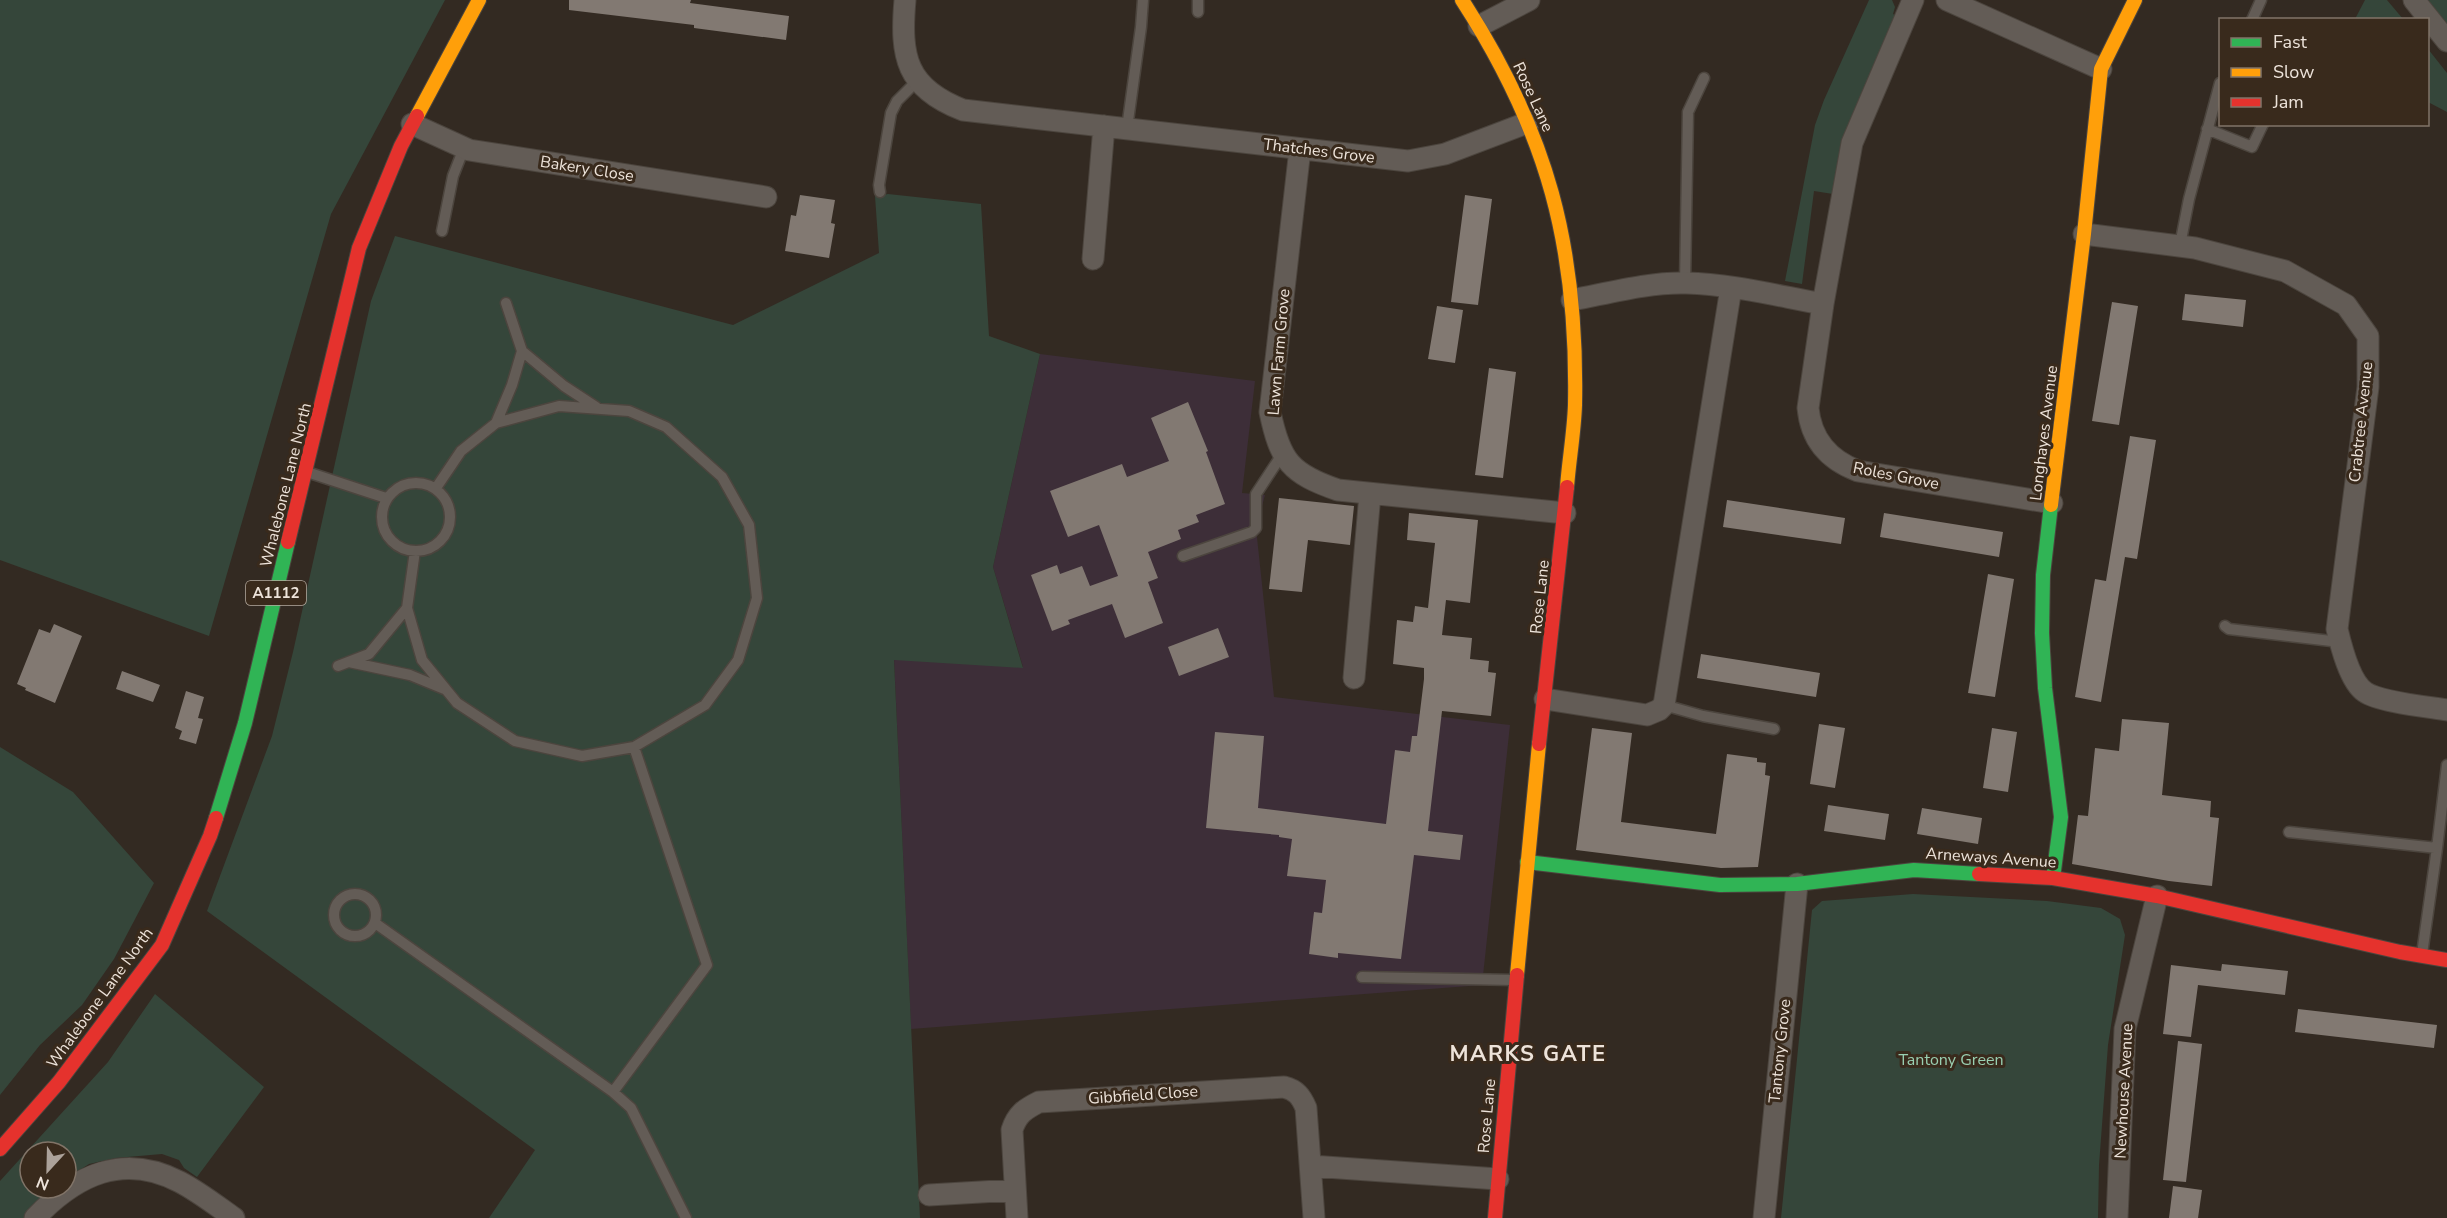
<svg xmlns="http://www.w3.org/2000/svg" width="2447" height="1218" viewBox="0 0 2447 1218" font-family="'Nunito Sans',sans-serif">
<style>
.education{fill:#3d2e38}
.green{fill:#35463a}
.building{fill:#827972}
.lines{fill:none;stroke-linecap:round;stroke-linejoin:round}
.lane-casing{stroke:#4c453e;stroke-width:13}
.street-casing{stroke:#4c453e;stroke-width:23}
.fast-casing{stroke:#4c453e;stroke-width:16}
.slow-casing{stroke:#4c453e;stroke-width:16}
.jam-casing{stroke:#4c453e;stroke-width:16}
.lane{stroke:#635c56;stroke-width:10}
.street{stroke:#635c56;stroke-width:21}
.fast{stroke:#30b455;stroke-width:14}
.slow{stroke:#ff9f0a;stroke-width:14}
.jam{stroke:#e5322d;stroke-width:14}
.labels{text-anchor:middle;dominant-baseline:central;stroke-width:6;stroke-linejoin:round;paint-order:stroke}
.shield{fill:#392a1c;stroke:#b7aca1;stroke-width:1.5}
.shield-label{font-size:15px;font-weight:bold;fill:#ede3da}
.street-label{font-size:16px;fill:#ede3da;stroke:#392a1c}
.park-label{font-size:16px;fill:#99cfb1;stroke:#392a1c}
.district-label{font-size:22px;font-weight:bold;letter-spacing:1.5px;fill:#ede3da;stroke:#392a1c}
</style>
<rect width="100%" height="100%" fill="#332a22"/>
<path class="education" d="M1040 354 1255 381 1242 493 1265 495 1256 528 1274 697 1510 725 1482 985 911 1029 894 659 1023 667 993 567Z"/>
<path class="green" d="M0 0H445L331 214 209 636 0 560Z
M1869 0H1892L1895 7 1893 14 1897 16 1833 194 1814 191 1802 284 1785 281 1815 125 1824 100Z
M2365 0H2387L2403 19H2355Z
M2424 0H2447V26Z
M2428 49 2447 73V112L2428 102Z
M888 194 981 204 989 336 1040 354 993 567 1023 668 894 660 920 1218H489L535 1150 207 911 272 736 293 652 371 301 395 236 733 325 879 253 875 196Z
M0 747 73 792 154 883 114 959 82 1005 40 1045 0 1095Z
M1913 894 2047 901 2101 908 2120 919 2125 935 2108 1045 2099 1165 2098 1218H1781L1812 910 1822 901Z
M155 994 264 1087 197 1177 184 1168 179 1160 162 1154 116 1158 89 1164 66 1179V1152H30V1188H53L27 1218H0V1181L108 1062Z"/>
<path class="building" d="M569 0H691L690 3 789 16 786 40 694 28V25L569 10Z
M800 195 835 200 831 223 835 224 829 258 785 251 791 215 796 216Z
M1465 195 1492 199 1478 305 1451 302Z
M2185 294 2246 300 2243 327 2182 320Z
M2112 302 2138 306 2119 425 2092 421Z
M1437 306 1463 310 1455 363 1428 359Z
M1489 368 1516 372 1503 478 1475 475Z
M1188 402 1208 451 1206 452 1225 504 1196 515 1199 522 1178 530 1181 539 1148 552 1158 578 1148 582 1163 623 1125 638 1112 604 1068 620 1070 624 1052 631 1031 575 1057 565 1060 574 1082 566 1090 586 1118 576 1099 525 1068 537 1050 491 1122 464 1127 477 1169 461 1151 418Z
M2130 436 2156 440 2137 559 2125 557 2101 702 2075 697 2095 579 2106 581Z
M1279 498 1354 506 1350 545 1308 540 1302 592 1269 589Z
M1727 500 1845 518 1841 544 1723 527Z
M1409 513 1478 520 1470 603 1446 600 1442 635 1472 638 1470 659 1489 661 1488 672 1496 673 1491 716 1442 711 1428 831 1463 835 1460 860 1414 855 1401 959 1338 953V958L1309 954 1314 912 1322 913 1326 880 1287 876 1292 839 1279 837V835L1206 828 1215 732 1264 736 1258 808 1386 824 1395 750 1410 752 1412 736H1417L1424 679V668L1393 664 1397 620 1413 622 1415 606 1428 608 1435 543 1407 540Z
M1884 513 2003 532 1999 557 1880 537Z
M1988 574 2014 579 1995 697 1968 693Z
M54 624 82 636 55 703 25 690 26 688 17 684 39 629 50 633Z
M1218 628 1229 657 1179 676 1168 647Z
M1701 654 1820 673 1816 697 1697 678Z
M122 671 160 685 153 702 116 689Z
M186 691 204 697 198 718 203 719 196 744 179 739 182 731 175 728Z
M2122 719 2169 723 2162 795 2211 801 2210 817 2219 818 2212 886 2169 881 2072 864 2078 815 2088 816 2095 748 2119 751Z
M1819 724 1845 728 1835 788 1810 784Z
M1592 728 1632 733 1621 822 1716 834 1727 754 1757 758V762L1766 763 1765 775 1770 776 1758 867 1721 868 1576 850Z
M1992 728 2017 732 2008 792 1983 788Z
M1828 805 1889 814 1885 840 1824 831Z
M1922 808 1982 818 1978 844 1917 834Z
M2222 964 2288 971 2285 995 2198 985 2191 1037 2163 1034 2171 965 2221 971Z
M2298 1009 2437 1025 2434 1048 2295 1032Z
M2178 1041 2202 1044 2186 1182 2163 1180Z
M2173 1186 2202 1190 2198 1218H2169Z"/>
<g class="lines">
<g class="lane-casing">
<path id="lane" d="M1198 12V0
M2252 20 2261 0
M1127 128 1141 27 1143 0
M2207 129 2252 147 2263 124
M880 192 879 185 891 113 897 101 917 81
M442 231 453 176 464 148
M2180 245 2189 199 2220 83
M1685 283 1688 112 1704 78
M506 303 522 351 564 386 596 407
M496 423 512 385 522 351
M310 473 386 498
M382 517a34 34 0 1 1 68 0a34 34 0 1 1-68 0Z
M415 551 407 608 422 660 457 703 515 741 582 756 634 747 705 705 738 660 757 598 749 525 722 477 666 427 629 411 559 406 496 423 461 451 436 488
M1183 556 1252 532 1256 528V494L1283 453
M2225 626 2229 629 2340 642
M349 662 410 675 444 689
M338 666 369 654 407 608
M1664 705 1703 716 1774 729
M2289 832 2437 848 2447 765
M334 915a21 21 0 1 1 42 0a21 21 0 1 1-42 0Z
M375 923 613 1092 707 965 634 747
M2422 954 2437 848
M1362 977 1514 980
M613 1092 631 1108 686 1218"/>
</g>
<g class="street-casing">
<path id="street" d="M905 0C900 57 906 88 963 110L1408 161 1445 154 1529 122
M1913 0 1852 143 1823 304 1808 408C1811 440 1829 460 1858 471L2052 503
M1947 0 2101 69
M2414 0 2447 41
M1479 26 1529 0
M412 124 469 150 766 197
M1300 149 1270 412C1280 461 1291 474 1338 490L1565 513
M2084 234 2195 248 2285 271 2346 305 2368 336V387L2337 629C2341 646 2350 682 2365 692 2379 702 2429 707 2447 710
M1093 259 1104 126
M1572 300C1609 293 1649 282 1686 283 1731 284 1778 296 1823 304
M1354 678 1370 494
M1545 699 1647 715 1659 710 1664 705 1731 288
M1311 1166 1498 1179
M929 1195 1015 1190
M35 1218C76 1175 123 1152 180 1182 199 1192 217 1206 234 1218
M1017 1218 1012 1130C1017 1114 1025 1109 1039 1102L1284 1087C1296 1090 1301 1096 1306 1108L1314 1218
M1764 1218 1797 884
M2117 1218 2125 1029 2157 896"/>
</g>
<g class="fast-casing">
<path id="fast" d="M2051 505 2043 575 2042 633 2045 688 2061 817 2053 878
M216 818 245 723 288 542
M1527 862 1720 885 1797 884 1914 870 1979 874"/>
</g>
<g class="slow-casing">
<path id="slow" d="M1462 0C1548 133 1578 247 1575 405 1574 433 1569 460 1567 487
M417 116 479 0
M2051 505 2084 234 2101 69 2135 0
M1517 975 1539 744"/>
</g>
<g class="jam-casing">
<path id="jam" d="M288 542 359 248 401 146 417 116
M1539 744 1567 487
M1979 874 2053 878 2157 896 2400 952 2447 960
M0 1149 59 1082 162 945 210 836 216 818
M1495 1218 1517 975"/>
</g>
<use href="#lane" class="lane"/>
<use href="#street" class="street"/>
<use href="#fast" class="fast"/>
<use href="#slow" class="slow"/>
<use href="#jam" class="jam"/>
</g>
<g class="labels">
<rect class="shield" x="246" y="581" width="60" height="24" rx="4.5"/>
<g class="shield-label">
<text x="276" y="593">A1112</text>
</g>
<g class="street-label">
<text transform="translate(1533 97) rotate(65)">Rose Lane</text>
<text transform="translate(1319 151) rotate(7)">Thatches Grove</text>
<text transform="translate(587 169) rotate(9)">Bakery Close</text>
<text transform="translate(1279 352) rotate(-85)">Lawn Farm Grove</text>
<text transform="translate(2361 422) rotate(-84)">Crabtree Avenue</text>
<text transform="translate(2044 433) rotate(-83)">Longhayes Avenue</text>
<text transform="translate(1896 476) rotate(11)">Roles Grove</text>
<text transform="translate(286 485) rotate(-76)">Whalebone Lane North</text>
<text transform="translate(1540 597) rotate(-84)">Rose Lane</text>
<text transform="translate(1991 858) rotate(4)">Arneways Avenue</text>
<text transform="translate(100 998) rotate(-54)">Whalebone Lane North</text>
<text transform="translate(1780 1051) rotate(-84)">Tantony Grove</text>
<text transform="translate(2124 1091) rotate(-87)">Newhouse Avenue</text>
<text transform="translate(1143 1095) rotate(-4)">Gibbfield Close</text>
<text transform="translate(1487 1116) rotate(-85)">Rose Lane</text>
</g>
<g class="park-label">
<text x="1951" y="1060">Tantony Green</text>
</g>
<g class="district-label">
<text x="1528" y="1054">MARKS GATE</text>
</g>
</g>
<rect x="2219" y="18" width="210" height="108" fill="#392a1c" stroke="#817468" stroke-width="1.5"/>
<rect x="2231" y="38" width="30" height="9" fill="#30b455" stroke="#817468" stroke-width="1.5"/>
<text x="2273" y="48" font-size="18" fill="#ede3da">Fast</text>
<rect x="2231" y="68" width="30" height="9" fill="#ff9f0a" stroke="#817468" stroke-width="1.5"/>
<text x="2273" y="78" font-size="18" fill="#ede3da">Slow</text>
<rect x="2231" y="98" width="30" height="9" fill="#e5322d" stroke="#817468" stroke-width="1.5"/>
<text x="2273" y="108" font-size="18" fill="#ede3da">Jam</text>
<g transform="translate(48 1170) rotate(202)"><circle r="28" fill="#392a1c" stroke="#817468" stroke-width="1.5"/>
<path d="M0-4.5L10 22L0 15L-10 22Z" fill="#aca29a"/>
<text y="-9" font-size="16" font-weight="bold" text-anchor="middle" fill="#ede3da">N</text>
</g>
</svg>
